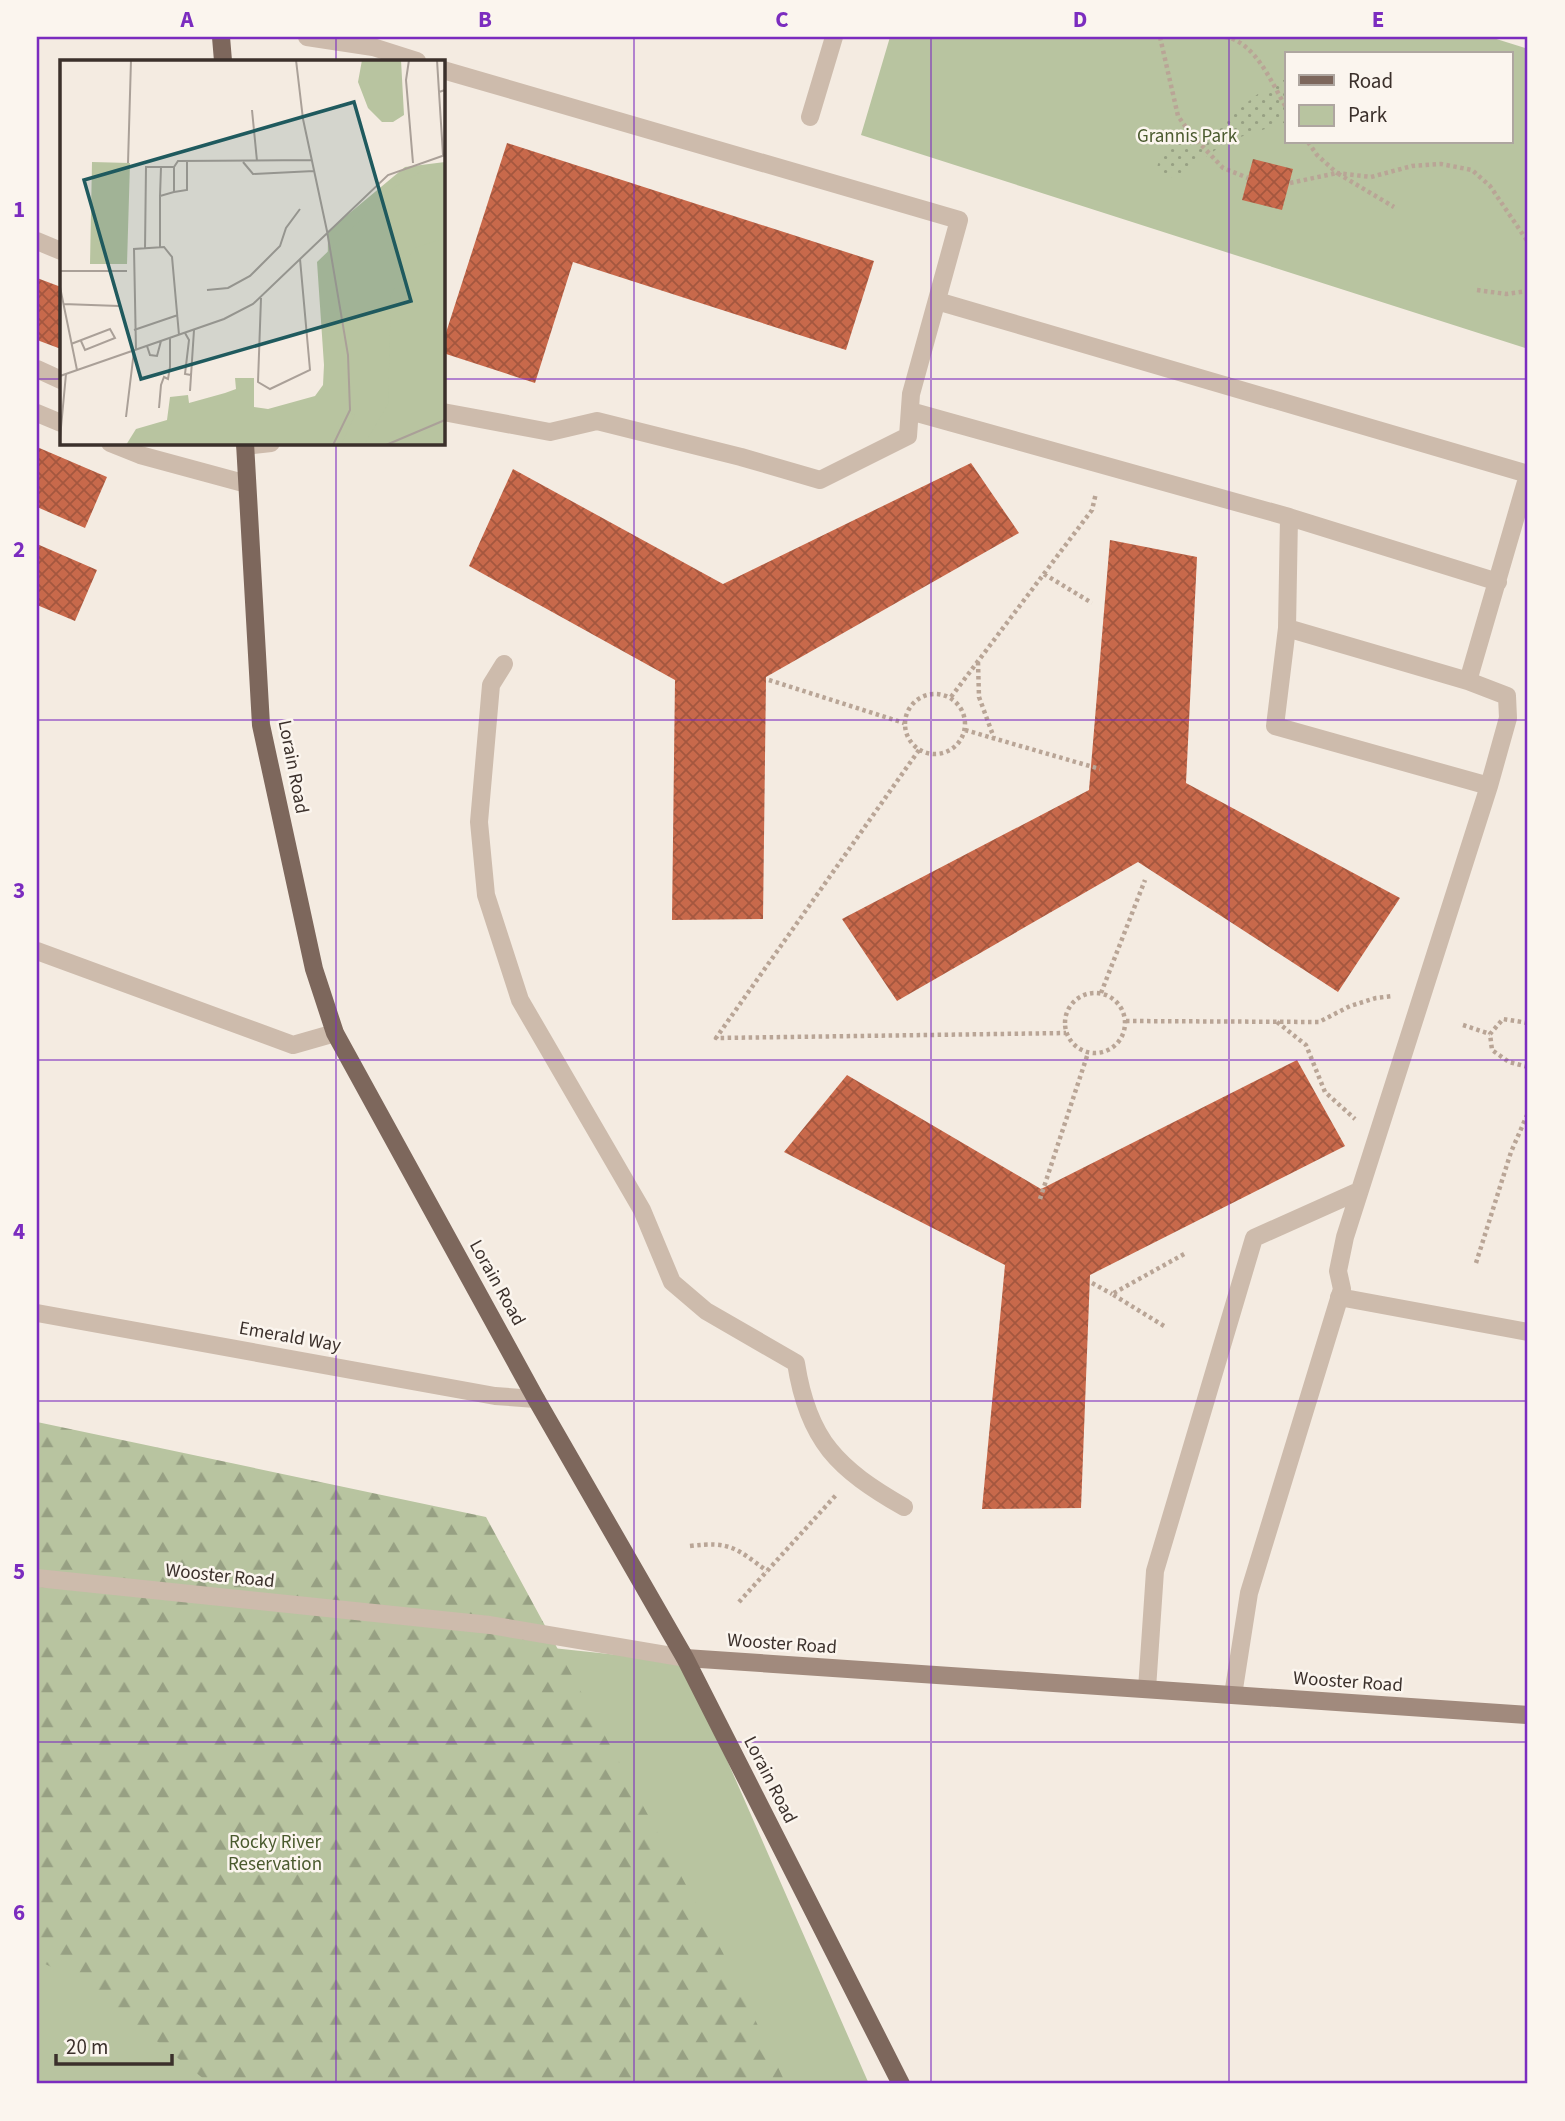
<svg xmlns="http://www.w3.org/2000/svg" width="1565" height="2121" viewBox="0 0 1565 2121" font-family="'Source Sans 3',sans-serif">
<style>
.green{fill:#b8c4a0;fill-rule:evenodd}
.forest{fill:url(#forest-firs)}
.garden{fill:url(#garden-dots)}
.building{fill:url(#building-cross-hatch)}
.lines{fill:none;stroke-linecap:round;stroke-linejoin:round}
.path{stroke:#b9a596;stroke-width:4.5;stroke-dasharray:3.5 3.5;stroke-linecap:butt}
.service{stroke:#cdbbac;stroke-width:18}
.minor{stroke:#cdbbac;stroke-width:18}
.tertiary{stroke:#cdbbac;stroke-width:18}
.secondary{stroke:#a18a7d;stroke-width:18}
.primary{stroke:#7d675c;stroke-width:18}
.grid{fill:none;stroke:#7b2cbf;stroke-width:2;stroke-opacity:0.55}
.labels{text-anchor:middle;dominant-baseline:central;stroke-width:5;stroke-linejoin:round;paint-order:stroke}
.park-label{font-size:19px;fill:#4a5a2e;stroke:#fbf5ee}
.street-label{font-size:19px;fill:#3b302b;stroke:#fbf5ee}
.inset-road{fill:none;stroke:#aaa098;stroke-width:2}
.view{fill:#1f5a5e;fill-opacity:0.15;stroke:#1f5a5e;stroke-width:3.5}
.inset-edge{fill:none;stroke:#3b302b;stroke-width:3.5}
.neatline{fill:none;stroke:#7b2cbf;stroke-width:2.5}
.grid-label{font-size:23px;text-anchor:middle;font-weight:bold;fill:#7b2cbf}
</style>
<defs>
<pattern id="forest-firs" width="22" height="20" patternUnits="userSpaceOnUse" patternTransform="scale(1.75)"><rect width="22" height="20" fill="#b8c4a0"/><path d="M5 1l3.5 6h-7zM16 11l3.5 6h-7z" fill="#97a083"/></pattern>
<pattern id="garden-dots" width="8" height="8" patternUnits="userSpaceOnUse" patternTransform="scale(1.75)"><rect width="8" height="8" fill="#b8c4a0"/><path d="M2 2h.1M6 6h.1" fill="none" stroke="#97a083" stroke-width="1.8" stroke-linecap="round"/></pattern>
<pattern id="building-cross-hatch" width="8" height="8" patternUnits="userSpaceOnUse" patternTransform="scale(1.75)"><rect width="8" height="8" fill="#c8694b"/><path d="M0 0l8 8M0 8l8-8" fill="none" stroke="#a4573f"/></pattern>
</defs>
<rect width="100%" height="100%" fill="#f4ebe1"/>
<path class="green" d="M890 37H1490L1528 49V349L861 135ZM1287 54H1511V142H1287Z
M37 1593 684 1662 869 2084H37Z"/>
<path class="forest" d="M37 1422 486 1517 723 1953 786 2084H210L86 1984 37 1960Z"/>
<path class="garden" d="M1287 79V122L1228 141 1179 176 1166 178 1158 175C1154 161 1165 152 1176 144 1218 145 1245 90 1287 79Z"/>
<path class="building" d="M507 143 874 261 846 350 573 262 535 383 443 353V342Z
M1253 159 1293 169 1282 210 1242 200Z
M37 278 61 287V349L37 340Z
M37 447 107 477 85 528 37 507Z
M971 463 1019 533 766 677 763 919 672 920 675 680 469 566 513 469 723 584Z
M1110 540 1197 557 1186 783 1400 898 1338 992 1138 862 897 1001 842 919 1089 790Z
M37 544 97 570 75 621 37 605Z
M1297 1060 1345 1146 1090 1275 1081 1508 982 1509 1005 1265 784 1152 847 1075 1041 1189Z"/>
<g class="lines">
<path class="path" d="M1160 37 1178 116 1190 133 1223 168 1248 178
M1225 37C1256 42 1272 84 1287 109
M1308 142 1317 155 1337 173 1371 177 1412 166 1441 164 1472 170 1490 186 1528 242
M1290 183 1337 173 1394 207
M1477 290 1506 294 1528 291
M1044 574 1092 603
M978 662 979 697 994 738
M769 680 904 723
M905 724a30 30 0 1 1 60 0a30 30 0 1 1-60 0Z
M951 697 1092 510 1096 493
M965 730 1100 769
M919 750 716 1038 1066 1033
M1065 1023a30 30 0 1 1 60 0a30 30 0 1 1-60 0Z
M1101 993 1145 880
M1126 1021 1319 1022 1350 1006 1376 998 1393 996
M1277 1022 1306 1045 1325 1092 1355 1119
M1528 1023 1503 1019 1490 1034 1492 1050 1509 1062 1528 1067
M1463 1025 1490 1034
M1040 1199 1088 1053
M1476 1263 1511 1152 1528 1113
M1092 1283 1112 1294
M1164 1326 1112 1294 1186 1253
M690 1546C730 1541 736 1548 767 1571
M739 1602 836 1495"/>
<path class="service" d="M307 37 373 47 417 61
M443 70 959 220 911 394 908 436 820 480 741 457 597 421 550 432 443 412
M37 241 61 251
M937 301 1528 474
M37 369 61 380
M910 411 1289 517 1287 628 1468 681 1528 475
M37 413 61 423
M110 443 140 455 247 484
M245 446 271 443
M1289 517 1498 582
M1287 628 1275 726 1489 786
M504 664 491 685 479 822 486 895 520 1000 642 1210 672 1282 706 1311 796 1363C808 1441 838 1469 904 1507
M1339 1297 1528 1332
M1147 1689 1155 1571 1254 1238 1359 1191
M1233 1695 1249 1593 1342 1289 1338 1271 1345 1237 1489 786 1508 718 1507 696 1468 681"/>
<path class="minor" d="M810 117 834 37
M37 951 293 1045 335 1033
M37 1313 495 1396 536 1399"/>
<path class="tertiary" d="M37 1578 490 1625 685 1658"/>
<path class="secondary" d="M685 1658 1528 1715"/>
<path class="primary" d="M221 37 223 61
M245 443 261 725 314 969 335 1033 536 1399 685 1658 901 2084"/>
</g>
<path class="grid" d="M336 37V61M634 37V2084M931 37V2084M1229 37V2084M37 379H61M443 379H1528M336 443V2084M37 720H1528M37 1060H1528M37 1401H1528M37 1742H1528"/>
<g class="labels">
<g class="park-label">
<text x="1187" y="136">Grannis Park</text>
<text x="275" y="1842">Rocky River<tspan x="275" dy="22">Reservation</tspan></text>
</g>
<g class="street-label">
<text transform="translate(293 767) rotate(79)">Lorain Road</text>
<text transform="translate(497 1283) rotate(61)">Lorain Road</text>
<text transform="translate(290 1337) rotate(10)">Emerald Way</text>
<text transform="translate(220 1576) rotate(6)">Wooster Road</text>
<text transform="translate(782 1644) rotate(4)">Wooster Road</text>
<text transform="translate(1348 1682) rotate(4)">Wooster Road</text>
<text transform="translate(770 1780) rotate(63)">Lorain Road</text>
</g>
</g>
<g transform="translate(60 60)">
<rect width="385" height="385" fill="#f4ebe1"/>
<path d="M32 102 70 103 67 204H30ZM385 102V385H266L268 171 345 107Z" fill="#b8c4a0"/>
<path d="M302 0H341L344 55 333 62H322L308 48 298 22ZM385 107V178L354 188 331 235 328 344 304 385H281L295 355 286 352 269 385H66L76 369 107 360 110 337 128 335 129 343 165 333 176 329 175 318H194V347L208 349 255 336 263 325 264 305 257 202 335 127 362 111Z" fill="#b8c4a0"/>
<path class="inset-road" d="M236 0 243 59 267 171M349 0 346 20 353 103M377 0 379 32M192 50 197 101M383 95 379 32 385 30M183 102 193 114 254 111M68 103 71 0M114 107 118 101 252 100M114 132 127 130V101M100 136 101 107M267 171 288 295 290 350 273 385M85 189 86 107H114V132L100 136V188M0 211H67M0 227 17 310M147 230 168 228 190 216 220 186 226 168 240 149M201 238 198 322 210 329 250 310 240 199M3 244 59 246M74 270 118 255M125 273 129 280 125 314 131 315M11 284 50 269 55 278 25 290 21 281M87 286 90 295 97 296 101 281M76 290 74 189 104 187 112 197 119 275M0 316 164 259 193 244 328 115 385 95M130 331 134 270M99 348 101 325 104 317 108 319 110 307V278M66 357 74 291M0 378 6 314M326 385 385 360"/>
<path class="view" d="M294 42 351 241 81 319 24 120Z"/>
<rect width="385" height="385" class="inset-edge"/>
</g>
<rect width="1565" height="2121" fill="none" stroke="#fbf5ee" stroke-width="77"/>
<rect x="1285" y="52" width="228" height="91" fill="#fbf5ee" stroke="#aea6a0" stroke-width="2"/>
<rect x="1299" y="75" width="35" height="10" fill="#7d675c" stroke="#aea6a0" stroke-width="2"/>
<text x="1348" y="88" font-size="21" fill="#3b302b">Road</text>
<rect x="1299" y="105" width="35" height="21" fill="#b8c4a0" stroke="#aea6a0" stroke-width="2"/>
<text x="1348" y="122" font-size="21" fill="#3b302b">Park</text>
<path d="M56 2054v10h116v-10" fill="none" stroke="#3b302b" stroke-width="3.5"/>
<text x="66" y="2054" font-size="21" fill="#3b302b" stroke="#fbf5ee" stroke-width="5" paint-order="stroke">20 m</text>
<rect x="38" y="38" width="1488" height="2044" class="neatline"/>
<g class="grid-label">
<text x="187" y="27">A</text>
<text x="485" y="27">B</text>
<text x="782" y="27">C</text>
<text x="1080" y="27">D</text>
<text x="1378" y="27">E</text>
<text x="19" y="217">1</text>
<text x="19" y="557">2</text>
<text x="19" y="898">3</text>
<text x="19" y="1239">4</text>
<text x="19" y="1579">5</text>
<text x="19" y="1920">6</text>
</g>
</svg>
